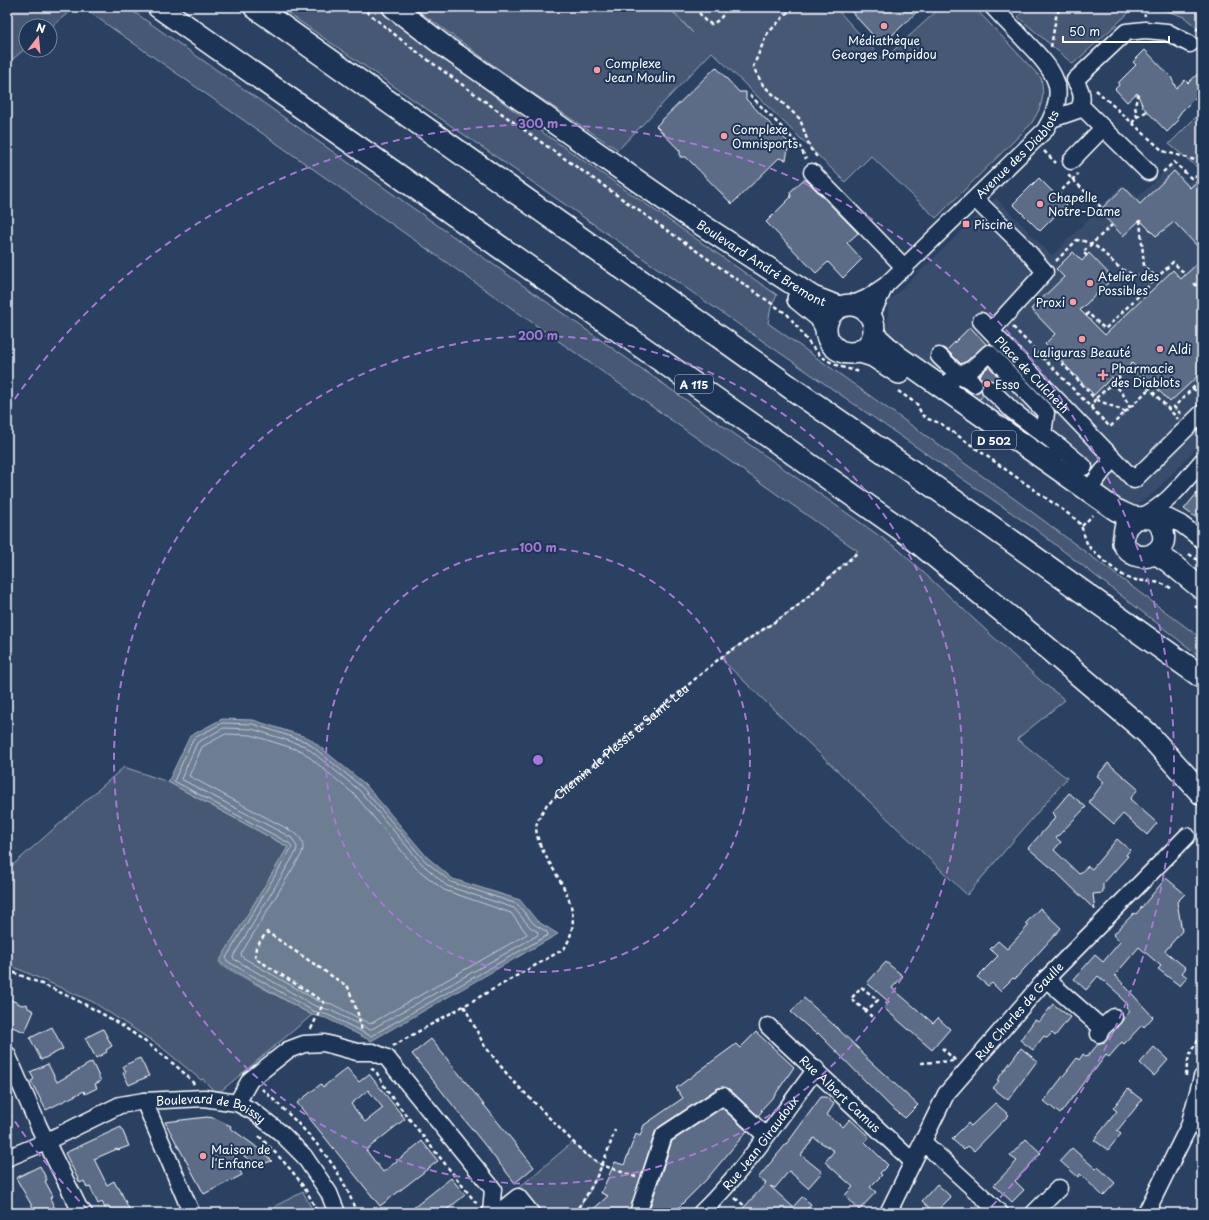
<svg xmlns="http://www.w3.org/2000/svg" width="1209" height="1220" viewBox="0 0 1209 1220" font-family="'Playpen Sans',sans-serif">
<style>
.built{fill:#394e6c}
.green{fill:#465975;stroke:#a2acba}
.water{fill:#6d7d92;stroke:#a7b1be}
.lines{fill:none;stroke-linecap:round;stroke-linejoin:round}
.shore{stroke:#c5cbd3;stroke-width:1}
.building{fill:#5b6c86;stroke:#fff;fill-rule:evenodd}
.minor-tunnel{stroke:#4a5e79;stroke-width:16;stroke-dasharray:16 8;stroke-linecap:butt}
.minor-casing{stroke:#fff;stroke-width:19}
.major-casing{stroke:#fff;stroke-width:24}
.highway-casing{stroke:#fff;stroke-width:25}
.path{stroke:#fff;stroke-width:2.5;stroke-dasharray:4 3;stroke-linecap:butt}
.minor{stroke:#1d3557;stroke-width:16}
.major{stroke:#1d3557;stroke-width:21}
.highway{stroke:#1d3557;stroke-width:22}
.ring{fill:none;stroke:#a976d5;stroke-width:2;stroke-dasharray:7 5}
.poi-dot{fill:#ff9aa2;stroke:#1d3557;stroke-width:1.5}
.labels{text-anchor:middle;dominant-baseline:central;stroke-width:4;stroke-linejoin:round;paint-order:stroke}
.shield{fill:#1d3557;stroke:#bbc2cd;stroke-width:1}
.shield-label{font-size:11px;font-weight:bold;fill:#fff}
.poi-label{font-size:12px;fill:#fff;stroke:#1d3557;text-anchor:start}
.street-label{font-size:12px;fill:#fff;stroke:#1d3557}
.centre{fill:#a976d5;stroke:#1d3557;stroke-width:2}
.ring-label{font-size:12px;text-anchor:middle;font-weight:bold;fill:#a976d5;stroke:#1d3557;stroke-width:4;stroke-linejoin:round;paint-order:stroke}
</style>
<rect width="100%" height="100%" fill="#2a4161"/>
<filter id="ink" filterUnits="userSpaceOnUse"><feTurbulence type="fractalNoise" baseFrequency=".025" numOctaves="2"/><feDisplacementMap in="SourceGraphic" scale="8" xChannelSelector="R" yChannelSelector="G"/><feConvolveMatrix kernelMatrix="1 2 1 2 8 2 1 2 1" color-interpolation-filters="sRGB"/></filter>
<g filter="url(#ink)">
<path class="built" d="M1172 165 1188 183 1199 177 1202 181V442L1154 493 1135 505 1112 497 895 343 887 331 889 301 996 198 1052 256 1123 184 1138 197Z"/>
<path class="green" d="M7 7H75L50 28V26H26V48L7 64Z
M82 7H127L898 549 1041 681 1065 700 1017 739 1067 778 967 895 720 658 794 609 858 551Z
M279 7H377L545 134 777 295 771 307 768 323 1016 500 1202 639V658L1035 529Z
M413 7H668L693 33 669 7H835L883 60 941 7H974L1041 78C1045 99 1042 106 1031 124L936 218 871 156 845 182 712 52 618 150 525 88Z
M1027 7H1153L1133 9 1073 64 1018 17Z
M1156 7H1202V32L1184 17Z
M1198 115 1202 118V171L1169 144Z
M124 767 168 782 288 847 221 965 312 1015 221 1091H214L203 1079 201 1080 160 1046 93 1002 7 964V870Z
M573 1142 585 1154 602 1165 587 1197 574 1213H498L516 1190Z
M303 1192 314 1213H279L275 1206Z"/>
<path class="water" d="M222 719 253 720 309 738 365 784 427 857 453 879 520 900 537 921 558 934 371 1041 326 1018 312 1015 219 962 288 847 168 782 190 736Z"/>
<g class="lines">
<path class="shore" d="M223 723 253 724 307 742 362 787 424 860 451 882 517 904 534 924 547 932 548 935 371 1036 328 1015 313 1011 227 961 226 958 292 847 289 843 174 781 193 739Z
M224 728 252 729 305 746 359 790 421 863 447 886 514 908 530 927 538 932V935L370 1030 330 1010 315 1006 234 959 233 957 296 852 297 847 292 838 181 779 197 743Z
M226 734 251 735 302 751 355 795 416 868 444 890 511 913 527 934 370 1024 332 1004 318 1001 242 957 241 954 301 855C305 846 303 839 295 833L189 776 202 747Z"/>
</g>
<path class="building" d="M847 7H922L882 45Z
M1145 50 1171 77 1176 88 1185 80 1188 83 1202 70V91L1181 112 1177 118 1179 120 1167 132 1143 107 1137 93 1127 102 1115 89 1119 85 1118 83 1136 65 1133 62Z
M716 67 739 92H746V99L792 146 788 149 786 160 779 158 732 204 686 157H680V151L656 126Z
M1174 171 1190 188 1202 176V251L1174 222 1156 236 1140 220 1123 236 1099 211 1124 187 1140 204Z
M1039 178 1066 205 1040 231 1013 204Z
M803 180H806L858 233 847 243 862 259 843 278 828 262 816 273 766 222 791 197 790 192Z
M1073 252 1082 261 1089 253 1113 278 1080 310 1105 335 1173 270 1181 279 1202 259V372L1170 402 1132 363 1115 380 1112 377 1094 395 1045 344 1055 334 1031 309 1064 277 1056 269Z
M970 327 986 344 967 361 961 364 947 350Z
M989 366 1000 379 996 382 988 380 983 382 979 376Z
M981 390 983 395 980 399 975 393Z
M1202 487V522L1184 509Z
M1108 763 1138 789 1130 799 1157 823 1147 835 1123 814 1114 824 1089 802 1104 782 1097 776Z
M1069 793 1086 807 1056 838 1061 842 1054 850 1079 874 1088 866 1092 869 1117 839 1130 850 1126 855 1128 856 1103 884V893L1093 894 1095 910 1055 871 1028 848 1056 817 1052 813Z
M1166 878 1185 894 1177 902 1182 931 1165 951 1186 968 1182 973 1187 977 1180 986 1158 969 1161 966 1139 947 1115 975 1153 1017 1144 1027 1142 1025 1124 1044 1122 1042 1109 1057 1106 1055 1094 1071 1093 1070 1060 1114 1044 1101 1077 1058 1079 1060 1083 1054 1087 1057 1099 1043 1105 1042 1130 1011 1126 1008 1128 1005 1120 997 1121 996 1098 976 1086 990 1074 979 1095 955 1103 962 1120 942 1113 935 1134 913 1136 914Z
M1040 908 1061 928 1015 979 1013 978 1000 991 992 983 988 986 977 977 998 956 990 949 998 941 1007 949 1029 925 1026 923Z
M886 962 903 976 892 988 933 1023 938 1018 950 1029 932 1050 884 1008 889 1002 867 983Z
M7 998 22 1005 27 1004 28 1008 34 1011 25 1032 7 1025Z
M804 998 836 1027 862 1052 861 1053 918 1105 905 1118 890 1106 818 1033 816 1034 791 1012Z
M1053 1004 1070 1017 1055 1036 1052 1033 1047 1038 1044 1036 1033 1050 1020 1040 1035 1020 1039 1022Z
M52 1027 63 1049 41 1060 30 1038Z
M103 1029 112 1046 106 1050 107 1052 96 1058 85 1038Z
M756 1032 794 1067 775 1095 761 1110 762 1111 758 1116 729 1089 722 1087 718 1088 659 1127 655 1132 629 1213H589L608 1196 601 1193 615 1162 624 1165 636 1134 640 1136 644 1125 683 1098 676 1088 736 1044 740 1048Z
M431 1039 534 1167 515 1183 412 1054Z
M1154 1047 1168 1060 1154 1076 1140 1063Z
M1021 1048 1037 1061 1008 1100 993 1088 999 1081 997 1080Z
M140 1058 149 1076 129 1085 123 1073 126 1072 123 1066Z
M92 1062 101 1081 95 1084 97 1088 85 1094 84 1091 46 1110 31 1081 34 1079 30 1072 48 1064 57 1082Z
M347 1068 359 1082 369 1074 405 1119 366 1150 383 1172 422 1141 438 1161 380 1206 297 1103 321 1084 323 1087ZM368 1090 383 1108 365 1122 351 1104Z
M1128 1089 1142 1100 1117 1131 1121 1134 1108 1150 1094 1140 1117 1111 1113 1108Z
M821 1097H826L834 1104 827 1115 843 1127 850 1119 869 1137 865 1142 888 1165 880 1173 882 1175 870 1187 876 1192 859 1210 845 1195 853 1187 825 1162 834 1151 814 1138 801 1155 822 1172 808 1188 789 1171 775 1188 770 1186 793 1207 802 1197 811 1204 804 1213H739L766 1183 758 1178 791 1138Z
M995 1103 1009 1115 974 1151 968 1146 964 1150 952 1139 968 1123 971 1126Z
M722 1108 747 1131 706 1180 673 1213H648L672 1141Z
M207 1117 214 1118 231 1126 230 1128 254 1145 272 1161 258 1165 228 1146 242 1175 204 1194 165 1122Z
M121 1127 129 1146 118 1150 117 1149 94 1159 107 1185 114 1181 117 1187 119 1188 131 1213H112L108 1206 105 1208 102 1202 98 1204 90 1187 87 1188 84 1181 80 1183 65 1153Z
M1026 1139 1041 1153 1015 1181 1024 1190 1012 1202 994 1185 1017 1161 1010 1156Z
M1072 1148 1096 1169 1098 1167 1115 1183 1103 1196 1080 1174 1078 1177 1060 1161Z
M40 1166 47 1180 45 1181 53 1196 50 1198 57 1213H36L16 1178Z
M451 1178 465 1195 443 1213H407Z
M937 1184 951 1197 935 1213 922 1201Z"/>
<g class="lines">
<path class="minor-tunnel" d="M974 384 984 394"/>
<g class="minor-casing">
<g id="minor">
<path d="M1081 106 1148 172"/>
<path d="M1052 119 1078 110C1085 99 1081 90 1075 80L1126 32 1145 30 1167 32 1190 44"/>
<path d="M1071 161 1103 128"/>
<path d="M812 172 905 268"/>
<path d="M975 199 1023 246 1045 272 991 331"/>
<path id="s2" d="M851 305 867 298 886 285 1045 130C1068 92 1058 75 1030 46 1018 33 1005 20 993 7"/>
<path d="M871 316 884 288"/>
<path id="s3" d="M981 321 1134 480 1202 413"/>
<path d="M939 356 959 375 974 384"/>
<path d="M942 387 959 375 972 369 989 353 1046 413 1043 434"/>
<path d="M990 389 1013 411 1060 447 1049 463"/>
<path d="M1060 447 1084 467"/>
<path d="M1093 494V484L1112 459"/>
<path d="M1163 515 1181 524 1202 540"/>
<path d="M1140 517C1167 506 1183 483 1202 461"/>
<path d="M1046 979 1102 1028 1099 1034"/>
<path id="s4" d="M768 1026 912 1161"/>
<path d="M1102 1028 1114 1017"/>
<path d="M7 1054 39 1127 79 1208 84 1213"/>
<path d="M144 1101 191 1212"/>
<path d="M237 1103 250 1080 288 1050 304 1044 324 1043 357 1052H373L387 1058 493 1189 491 1213"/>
<path d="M922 1141 1000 1213"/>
<path id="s5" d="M7 1158 41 1144 120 1105 144 1101 204 1098 237 1103 254 1112 281 1133 304 1156 329 1193 337 1213"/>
<path d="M498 1213 518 1197 531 1213"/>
<path d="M638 1213 664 1135 723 1096 766 1136"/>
<path id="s6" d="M701 1213C745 1170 779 1118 816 1069"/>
<path id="s7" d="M888 1213 946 1094 1046 979 1187 836"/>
<path d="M1034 1213 1059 1188"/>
<path d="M1146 1213 1189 1126 1202 1077"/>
</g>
</g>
<g class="major-casing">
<g id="major">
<path id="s8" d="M393 7 444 46 685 214 813 297 839 307"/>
<path d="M798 299 820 317 825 326"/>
<circle cx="850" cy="329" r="24"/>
<path d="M874 335 896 355 1116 510C1122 512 1127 516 1133 517 1144 520 1155 512 1162 529 1172 554 1136 569 1123 543L1125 528 1135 518"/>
<path d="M860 352 873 356 899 373"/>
<path d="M1155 553 1169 562 1202 589"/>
</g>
</g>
<g class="highway-casing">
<path id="highway" d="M159 7 909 535 1045 646 1147 733 1202 794
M255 7 797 392 982 520 1202 677"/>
</g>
<g class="path">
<path d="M361 7 409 46 541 142 788 315C814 347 815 363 861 372"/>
<path d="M695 7 706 22 712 24C719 20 725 16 724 7"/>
<path d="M793 7 767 34 753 67 763 85 800 119 810 148 817 157"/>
<path d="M1144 7 1145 16"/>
<path d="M1196 30 1202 26"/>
<path d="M1051 47 1056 17 1060 7"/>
<path d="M1096 90 1163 151 1202 162"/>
<path d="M750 95 799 145 806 159"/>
<path d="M1137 117 1149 110"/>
<path d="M1132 123 1137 117 1135 106 1138 94"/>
<path d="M1044 151 1056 163"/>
<path d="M1163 172 1174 162 1191 178 1202 175"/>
<path d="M1068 175 1102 208"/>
<path d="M1057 195 1078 174"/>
<path d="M1140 220 1144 266 1156 277"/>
<path d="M1087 256 1083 252 1112 225"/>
<path d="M1056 261 1077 240C1098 242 1105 256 1120 268 1131 275 1143 277 1156 278"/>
<path d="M1194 283 1202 292"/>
<path d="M1086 316 1088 313 1105 329 1173 262 1186 275"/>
<path d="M1013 327 1110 427 1149 389"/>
<path d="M1042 357 1050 350 1095 399 1091 408"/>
<path d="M1129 366 1178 419"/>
<path d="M1113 382 1123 394 1130 408"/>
<path d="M1193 388 1202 398"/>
<path d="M898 391 917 404 922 415 928 419 940 423 1077 520C1084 528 1083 536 1088 545 1092 552 1120 575 1128 578 1143 583 1159 579 1172 589"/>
<path d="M1126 412 1095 399 1130 368"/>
<path d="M1181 414 1174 407 1202 379"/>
<path d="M1082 526 1093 515"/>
<path d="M1189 554 1202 563"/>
<path d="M1195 606 1202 611"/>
<path d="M7 970C62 991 114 1016 160 1053 172 1063 185 1072 194 1084"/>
<path d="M464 1006 484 1045 511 1079 585 1154 602 1165 636 1177"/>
<path d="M866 1011 851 999 861 987 878 1000 866 1011 872 1017"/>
<path d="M311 1029 324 1002 255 958 256 947 267 932 348 987 358 1014 362 1032"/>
<path id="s1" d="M393 1046 564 949C586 913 562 886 544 853 540 845 534 832 537 823 539 817 544 810 547 804L720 658 794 609 858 552"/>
<path d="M942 1048 956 1061"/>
<path d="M921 1063 955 1061"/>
<path d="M371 1068 377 1073 387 1091 477 1204"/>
<path d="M1186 1076C1187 1057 1191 1049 1202 1035"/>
<path d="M262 1089C300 1124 341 1162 356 1213"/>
<path d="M259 1136C281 1159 306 1182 317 1213"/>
<path d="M735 1198 745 1206"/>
<path d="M274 1210 275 1213"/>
<path d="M574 1213C594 1188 605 1160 615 1130"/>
</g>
<use href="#minor" class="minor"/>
<use href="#major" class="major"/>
<use href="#highway" class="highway"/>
</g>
</g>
<g class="ring">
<circle cx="538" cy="760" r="212"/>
<circle cx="538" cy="760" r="424"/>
<path d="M88 1210A636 636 0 0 1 8 1111M8 409A636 636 0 1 1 988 1210"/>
</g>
<g class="poi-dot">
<circle cx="884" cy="26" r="4"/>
<circle cx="597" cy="70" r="4"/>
<circle cx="724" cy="136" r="4"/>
<circle cx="1040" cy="204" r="4"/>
<rect x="962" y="220" width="8" height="8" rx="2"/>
<circle cx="1090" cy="283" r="4"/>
<circle cx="1073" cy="302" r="4"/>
<circle cx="1082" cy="339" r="4"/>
<circle cx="1160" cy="349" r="4"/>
<path d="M1101 369h4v4h4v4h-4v4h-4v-4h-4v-4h4z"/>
<circle cx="987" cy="384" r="4"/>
<circle cx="203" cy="1156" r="4"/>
</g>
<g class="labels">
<g class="shield">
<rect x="675" y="375" width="38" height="18" rx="3"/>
<rect x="972" y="431" width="44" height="18" rx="3"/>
</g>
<g class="shield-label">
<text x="694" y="384">A 115</text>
<text x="994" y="440">D 502</text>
</g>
<g class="poi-label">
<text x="884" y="40" text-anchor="middle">Médiathèque<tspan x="884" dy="14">Georges Pompidou</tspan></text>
<text x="605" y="63">Complexe<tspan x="605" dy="14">Jean Moulin</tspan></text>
<text x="732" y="129">Complexe<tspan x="732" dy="14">Omnisports</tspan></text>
<text x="1048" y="197">Chapelle<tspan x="1048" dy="14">Notre-Dame</tspan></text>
<text x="974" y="224">Piscine</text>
<text x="1098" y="276">Atelier des<tspan x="1098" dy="14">Possibles</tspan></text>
<text x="1065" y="302" text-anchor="end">Proxi</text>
<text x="1168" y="349">Aldi</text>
<text x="1082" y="352" text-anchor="middle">Laliguras Beauté</text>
<text x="1111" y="368">Pharmacie<tspan x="1111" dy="14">des Diablots</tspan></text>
<text x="995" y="384">Esso</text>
<text x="211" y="1149">Maison de<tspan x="211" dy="14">l'Enfance</tspan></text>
</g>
<g class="street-label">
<text stroke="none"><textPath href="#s2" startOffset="226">Avenue des Diablots</textPath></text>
<text stroke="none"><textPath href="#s8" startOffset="449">Boulevard André Bremont</textPath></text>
<text stroke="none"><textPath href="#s3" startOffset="74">Place de Culcheth</textPath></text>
<text stroke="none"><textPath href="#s1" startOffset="451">Chemin de Plessis à Saint-Leu</textPath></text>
<text stroke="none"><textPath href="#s7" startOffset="243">Rue Charles de Gaulle</textPath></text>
<text stroke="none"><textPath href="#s4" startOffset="99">Rue Albert Camus</textPath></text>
<text stroke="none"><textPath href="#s5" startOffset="218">Boulevard de Boissy</textPath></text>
<text stroke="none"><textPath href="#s6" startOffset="92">Rue Jean Giraudoux</textPath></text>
</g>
</g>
<circle cx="538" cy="760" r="6" class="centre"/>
<g class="ring-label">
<text x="538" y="128">300 m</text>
<text x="538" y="340">200 m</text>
<text x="538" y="552">100 m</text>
</g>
<rect width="1209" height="1220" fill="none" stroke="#1d3557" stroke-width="24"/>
<rect x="12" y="12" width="1185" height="1196" fill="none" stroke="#fff" stroke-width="1.5" filter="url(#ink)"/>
<g transform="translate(38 38) rotate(16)"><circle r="19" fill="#1d3557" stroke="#77869a"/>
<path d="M0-3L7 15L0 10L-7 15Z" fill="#ff9aa2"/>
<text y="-6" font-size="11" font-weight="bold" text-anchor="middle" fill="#ffffff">N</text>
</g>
<path d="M1063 36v6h106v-6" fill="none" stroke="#ffffff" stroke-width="2"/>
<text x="1069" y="36" font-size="12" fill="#ffffff" stroke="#1d3557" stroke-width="3" paint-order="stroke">50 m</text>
</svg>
